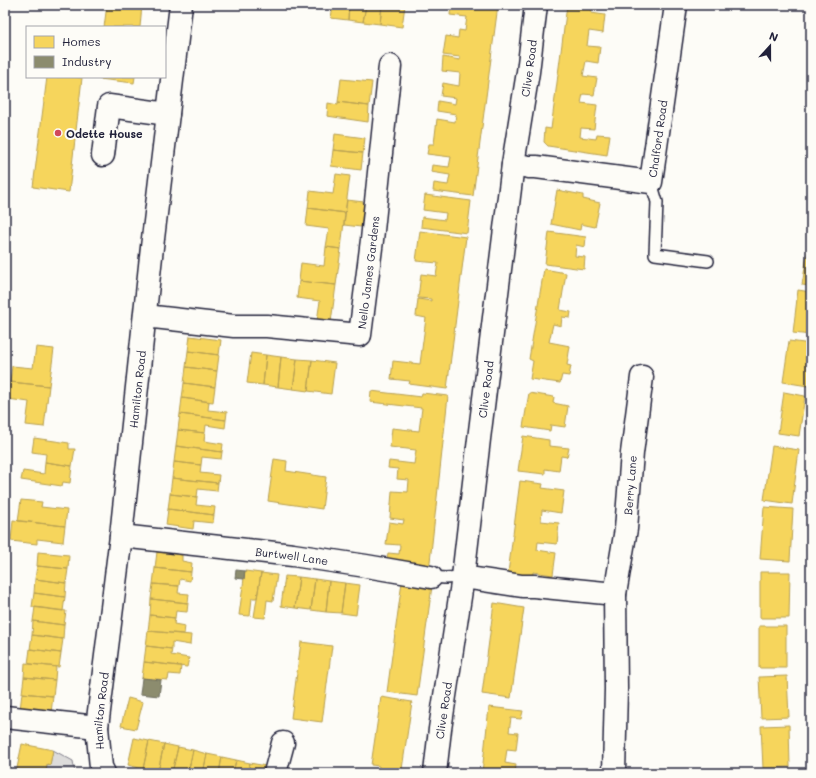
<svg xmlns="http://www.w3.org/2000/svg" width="816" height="778" viewBox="0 0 816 778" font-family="Mali,sans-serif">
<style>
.green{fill:#dddcdb;stroke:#807f8b}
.homes{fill:#f6d55c;stroke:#b69f52}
.industry{fill:#8c8c6e;stroke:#6c6c5f}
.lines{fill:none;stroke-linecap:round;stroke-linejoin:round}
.service-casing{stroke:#22223b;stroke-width:14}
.minor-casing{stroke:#22223b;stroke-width:25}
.service{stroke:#fdfcf7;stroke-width:11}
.minor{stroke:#fdfcf7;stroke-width:22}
.poi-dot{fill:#d1495b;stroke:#fdfcf7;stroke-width:1.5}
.labels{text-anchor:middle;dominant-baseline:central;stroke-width:4;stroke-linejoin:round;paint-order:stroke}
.street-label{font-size:11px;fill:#22223b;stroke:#fdfcf7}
.poi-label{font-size:11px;font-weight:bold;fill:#22223b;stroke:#fdfcf7;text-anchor:start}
</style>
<rect width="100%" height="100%" fill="#fdfcf7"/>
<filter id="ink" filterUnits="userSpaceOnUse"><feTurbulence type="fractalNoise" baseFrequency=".025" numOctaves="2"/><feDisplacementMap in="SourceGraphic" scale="8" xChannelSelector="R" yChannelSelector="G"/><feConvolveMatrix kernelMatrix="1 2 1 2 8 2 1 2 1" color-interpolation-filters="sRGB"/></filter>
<g filter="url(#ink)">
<path class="green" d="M53 750 73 761 75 773H46L47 764H50Z"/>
<path class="homes" d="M107 5H142L140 27H104Z
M333 5H349L348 20 331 18Z
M349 5H366L363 22 348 20Z
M366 5H382L380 24 363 22Z
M382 5H405L402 27 380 24Z
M451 5H498L473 196 433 191 434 183 448 185 450 175 431 172 432 165 449 167 451 157 427 154 429 144H434L437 119 455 122 456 114 437 111 438 101 455 104 456 98 441 96 443 83 459 86 460 73 442 71 443 57 460 60V57L443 55 446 36 458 38 459 30 465 31 467 17 450 15Z
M567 5H592L591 13 605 15 603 33 589 31 587 46 600 47 598 63 586 61 583 76 597 78 594 95 583 94 581 103 597 105 594 129 581 128 580 137 596 139 597 134 610 135 607 155 548 146 544 142 545 128 551 129Z
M47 77H73L82 78 69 192 33 187Z
M99 77H135L134 83 99 79Z
M341 79 372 82 369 106 338 102Z
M338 102 369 106 368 122 327 116 328 103 338 105Z
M335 134 365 138 363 153 333 150Z
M333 150 363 153 361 170 331 166Z
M336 174 350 176 345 213 308 208 310 191 333 194Z
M557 190 583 195V199L600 203 595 227 581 224 580 230 551 224Z
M425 195 471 201 467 233 421 227 422 217 445 220 446 213 423 210Z
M347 200 364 202 361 227 344 225Z
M308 208 345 213 341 249 326 247 329 229 306 226Z
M811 214V234H808Z
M420 231 466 237 447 389 409 384 410 381 391 379 393 361 420 364 426 318 416 316 418 299 431 301V299L418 298 421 274 436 276 438 263 416 261Z
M549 232 586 237 585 247 576 245 575 256 585 257 584 269 545 264Z
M809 244 811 245V286L802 285Z
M326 247 341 249 336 285 299 281 301 263 324 266Z
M544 269 566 273 560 310 571 312 570 318 562 317 561 326 553 324 549 342 570 346 567 365 571 366 569 376 562 375 560 383 530 379 533 361 529 359Z
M299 281 336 285 331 322 317 321 320 301 297 298Z
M798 290 811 292V335L793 333Z
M190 336 221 340 219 355 188 351Z
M789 341 811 344V364L808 386 783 382Z
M36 347 54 349 49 386 10 382 12 366 33 368Z
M188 351 219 355 217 371 186 367Z
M251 353 266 355 263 385 247 383Z
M266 355 281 357 278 387 263 385Z
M281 357 297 359 293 389 278 387Z
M297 359 312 360 308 391 293 389Z
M312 360 335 363 331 394 308 391Z
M186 367 217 371 215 387 184 383Z
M10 382 49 386 44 427 26 425 29 402 8 399Z
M184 383 215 387 213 402 182 398Z
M371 391 421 397 422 393 448 396 429 571 386 564 388 553 399 554 400 545 386 544 389 522 403 524 404 520 390 518 392 491 408 492 409 480 397 479 398 469 388 468 389 461 414 464 416 450 390 447 392 428 419 431 422 408 370 402Z
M784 392 805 396 799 436 778 433Z
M529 393 554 397 553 403 568 406 565 427 551 425 550 431 523 427Z
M182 398 209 402 208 410 227 412 226 420 180 414Z
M180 414 226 420 225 428 206 425 205 433 178 430Z
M178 430 205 433 204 441 223 444 222 452 176 446Z
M523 436 549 440V446L569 448 567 457 561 456 559 471 545 469V474L518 471Z
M34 438 69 443V449H75L72 466 45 462 46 454 32 452Z
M176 446 222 452 221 459 202 457 201 465 174 462Z
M772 446 799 450 792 504 764 500Z
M274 459 287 461 286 471 326 477 322 509 268 501Z
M45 462 72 466 70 483 63 482 62 486 21 480 23 471 44 474Z
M174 462 201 465 200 473 219 475 218 483 172 478Z
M172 478 218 483 217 491 198 489 197 497 170 494Z
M520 481 543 484 542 488 564 491 561 513 542 510 541 521 559 523 557 544 538 542 537 550 556 553 553 575 533 572V576L508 573Z
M170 494 197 497 196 505 215 507 214 515 168 509Z
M21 500 42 502 41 507 67 510 65 526 18 521Z
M764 507 793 509 790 561 760 559Z
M168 509 214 515 213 523 194 521 193 529 166 525Z
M13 520 65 526 63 542 37 539V544L11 541Z
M38 552 69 555 68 569 37 566Z
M157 552 182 555V561L192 563 191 572 155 568Z
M37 566 68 569 66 583 35 579Z
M155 568 191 572 190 581 180 579 179 586 153 584Z
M245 571 261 573 257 598H252L250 616 239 615Z
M760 572H790L789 618H760Z
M261 573 277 575 273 601 267 600 265 618 254 617Z
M285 576 299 577 295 608 281 606Z
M299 577 315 579 311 610 295 608Z
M35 579 66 583 65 597 34 593Z
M315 579 329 581 326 612 311 610Z
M329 581 345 583 341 613 326 612Z
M402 582 432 586 417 696 387 692Z
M345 583 360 585 356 615 341 613Z
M153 584 179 586 178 593 189 594 188 603 151 599Z
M34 593 65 597 63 611 32 607Z
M151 599 188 603 187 612 176 611 175 618 150 615Z
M494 603 524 608 511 698 482 694Z
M35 607 66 611 64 625 33 621Z
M150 615 175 618 174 624 185 626 184 634 148 631Z
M33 621 64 625 63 639 32 635Z
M759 626H786V668H759Z
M148 631 191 635 190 645 172 642V649L146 646Z
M32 635 63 639 61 653 30 649Z
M301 642 332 646 322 722 291 718Z
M146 646 172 649 171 655 189 658 187 667 144 662Z
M30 649 61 653 59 667 28 664Z
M144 662 181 666 180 675 169 674 168 680 142 678Z
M25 663 56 667 55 680 24 677Z
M787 676 789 717 761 718 759 677Z
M24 677 55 680 53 696 22 693Z
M22 693 53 696 51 713 20 710Z
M381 697 412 702 402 769 410 770 409 773H378L379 766 371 765Z
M128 698 143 702 136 729 121 726Z
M489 707 523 711 521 719 511 718 509 732 518 733 516 750 507 749 505 763 516 765 515 773H482Z
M789 725 790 767 763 768 761 726Z
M134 738 149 741 143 769 128 765Z
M149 741 164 744 158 772 143 769Z
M22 744 53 750 50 765 47 764 46 773H16Z
M164 744 178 747 172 773H163L158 772Z
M178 747 193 750 188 773H172Z
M193 750 207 754 203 773H188Z
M207 754 222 757 219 773H203Z
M222 757 236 760 233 773H219Z
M236 760 250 763 248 773H233Z
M250 763 266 766 265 773H248Z"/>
<path class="industry" d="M236 570 245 571 244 579 235 578Z
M142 678 161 680 159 696 140 694Z"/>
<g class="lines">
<g class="service-casing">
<path id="service" d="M651 182 657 202 655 254 708 261
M431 577 445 578 463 577"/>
</g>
<g class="minor-casing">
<g id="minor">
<path d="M103 155 109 106 168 114"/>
<path id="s1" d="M513 164 529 167H536L651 182 676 5"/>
<path id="s2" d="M145 316 234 326H267L360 335 372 240 390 66"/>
<path id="s3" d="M121 536 293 555 366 566 431 577"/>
<path d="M463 577 522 586H534L615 594 616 689 614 773"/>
<path id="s4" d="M615 594 626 529 632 453 642 377"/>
<path d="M5 717 97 727"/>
<path id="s5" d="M104 773 101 767 97 727 121 536 152 247 181 5"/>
<path d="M275 773 283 743"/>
<path id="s6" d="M435 773 440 729 463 577 479 439 513 164 528 72 536 5"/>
</g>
</g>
<use href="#service" class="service"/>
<use href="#minor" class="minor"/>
</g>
</g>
<circle class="poi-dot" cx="58" cy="133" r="4"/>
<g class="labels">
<g class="street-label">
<text stroke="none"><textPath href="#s6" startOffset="711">Clive Road</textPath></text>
<text stroke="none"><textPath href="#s1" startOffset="183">Chalford Road</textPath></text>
<text stroke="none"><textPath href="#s2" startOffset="279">Nello James Gardens</textPath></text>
<text stroke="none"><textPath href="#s5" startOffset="387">Hamilton Road</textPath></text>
<text stroke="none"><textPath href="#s6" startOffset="387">Clive Road</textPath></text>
<text stroke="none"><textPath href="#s4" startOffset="110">Berry Lane</textPath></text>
<text stroke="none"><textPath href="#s3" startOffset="172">Burtwell Lane</textPath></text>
<text stroke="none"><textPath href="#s6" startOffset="63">Clive Road</textPath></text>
<text stroke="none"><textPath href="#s5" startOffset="63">Hamilton Road</textPath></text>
</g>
<g class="poi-label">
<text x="66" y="133">Odette House</text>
</g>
</g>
<rect width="816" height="778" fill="none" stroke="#fdfcf7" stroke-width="20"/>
<rect x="10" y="10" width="796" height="758" fill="none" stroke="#22223b" stroke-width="1.5" filter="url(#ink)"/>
<rect x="26" y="26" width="140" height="52" fill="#fdfcf7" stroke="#a5a5ac"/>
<rect x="34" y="36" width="20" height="12" fill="#f6d55c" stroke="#a5a5ac"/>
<text x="62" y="46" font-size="12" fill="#22223b">Homes</text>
<rect x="34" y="56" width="20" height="12" fill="#8c8c6e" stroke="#a5a5ac"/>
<text x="62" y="66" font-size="12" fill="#22223b">Industry</text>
<g transform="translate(770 46) rotate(21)" stroke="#fdfcf7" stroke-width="3" paint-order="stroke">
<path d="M0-3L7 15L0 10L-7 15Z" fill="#22223b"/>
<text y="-6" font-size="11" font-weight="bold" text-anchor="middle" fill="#22223b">N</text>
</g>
</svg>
